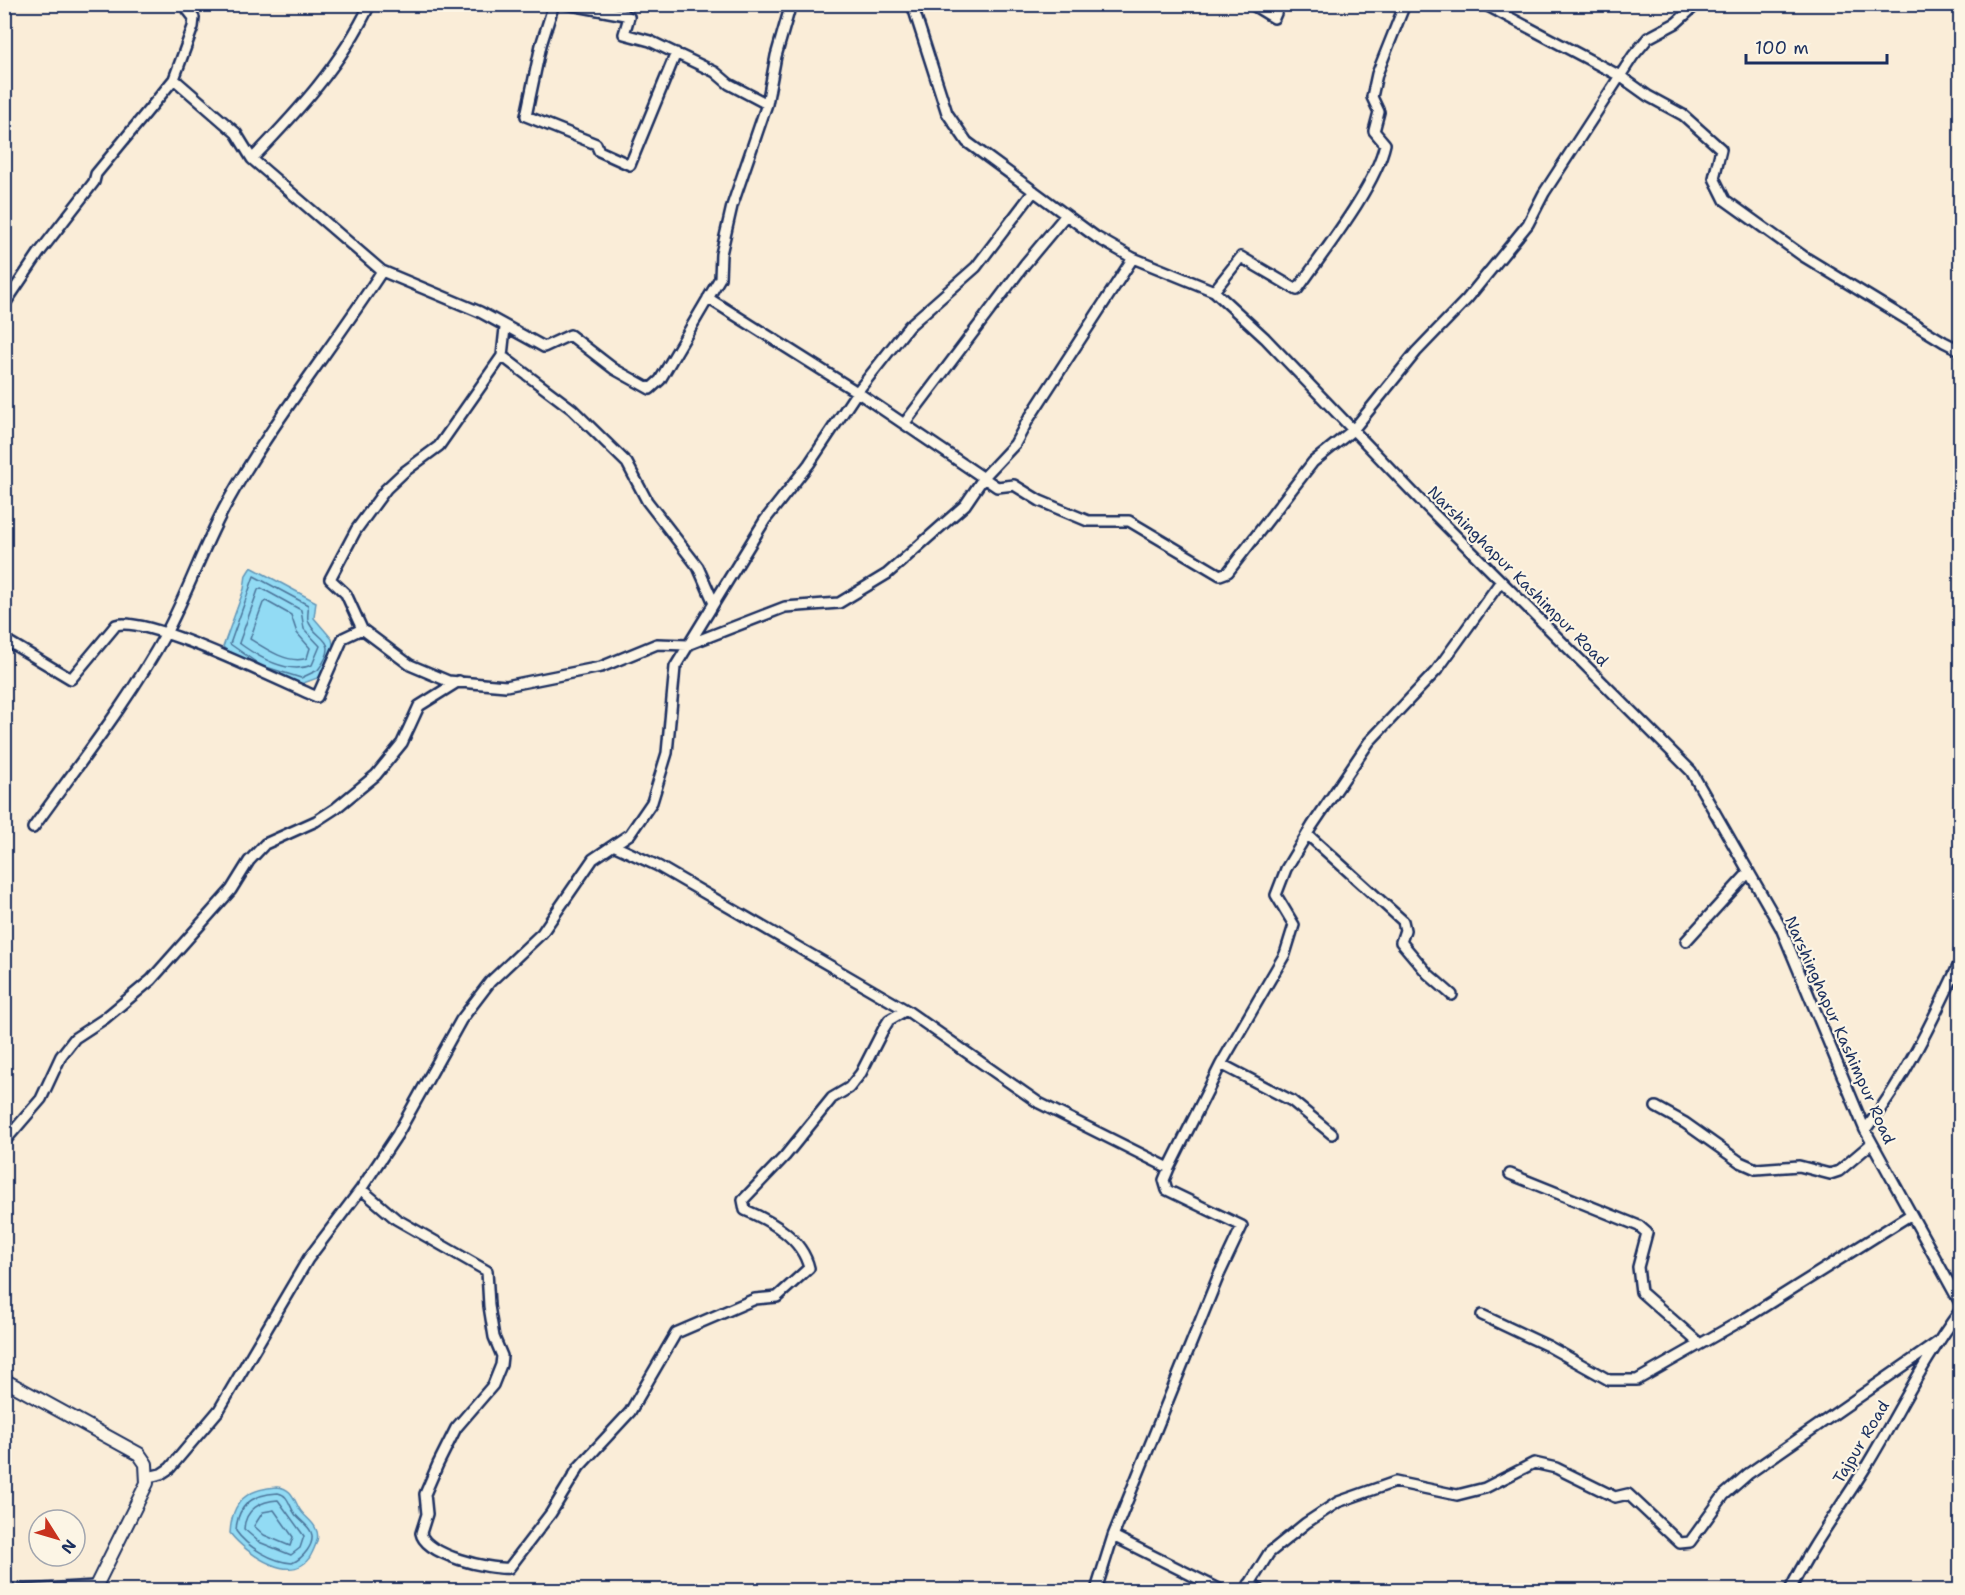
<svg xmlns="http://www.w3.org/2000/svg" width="1965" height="1595" viewBox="0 0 1965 1595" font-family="'Shantell Sans',sans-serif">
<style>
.water{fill:#92dbf4;stroke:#6296b8;stroke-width:1.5}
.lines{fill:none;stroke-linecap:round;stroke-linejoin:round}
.shore{stroke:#4b749a;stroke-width:1.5}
.minor-casing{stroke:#1b2f5e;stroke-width:14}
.major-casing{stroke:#1b2f5e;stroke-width:16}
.minor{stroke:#fcf5e5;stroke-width:9}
.major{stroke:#fcf5e5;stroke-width:12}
.labels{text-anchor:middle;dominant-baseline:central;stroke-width:4.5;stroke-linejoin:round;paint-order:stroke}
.street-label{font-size:16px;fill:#1b2f5e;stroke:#fcf5e5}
</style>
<rect width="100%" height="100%" fill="#faedd8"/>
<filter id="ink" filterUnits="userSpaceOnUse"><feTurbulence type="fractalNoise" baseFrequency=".0167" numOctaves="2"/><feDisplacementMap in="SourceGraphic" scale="12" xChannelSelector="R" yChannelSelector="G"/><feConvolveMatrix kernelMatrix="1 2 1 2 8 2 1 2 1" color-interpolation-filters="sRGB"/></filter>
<g filter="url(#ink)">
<path class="water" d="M251 567 316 602 314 618 332 639 334 649 320 677 301 684 284 681 230 653 223 647 244 589 246 575Z
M277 1487C291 1488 293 1497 299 1508 303 1516 313 1521 316 1529 320 1537 316 1544 313 1551 297 1590 246 1554 230 1533 232 1501 246 1489 277 1487Z"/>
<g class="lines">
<path class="shore" d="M261 588 301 610 304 629 320 646 312 665C288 675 258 657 239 643L258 590Z
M266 601 291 615 297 633 310 648 307 658C289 665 264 648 250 639L263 603Z
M260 665 230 644 254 576 308 605C309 610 307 615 308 620 314 641 343 637 318 670L301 678 266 667
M278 1493C289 1495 289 1506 295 1514 299 1520 308 1525 311 1532 316 1544 302 1559 292 1563 273 1562 247 1547 236 1531 237 1505 253 1494 278 1493Z
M278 1500 304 1536 300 1548 291 1555 259 1542 244 1529C245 1509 261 1501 278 1500Z
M274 1510 293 1537 290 1546 264 1535 254 1526 263 1512Z"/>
<g class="minor-casing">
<path id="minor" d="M183 4 194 18 193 27 174 79 236 133 252 159 382 271 480 312 544 347 570 335 614 369 650 389 660 380 720 278 721 254 732 206 767 104 776 56 791 4
M554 4 541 45 526 116 596 144 599 151 630 165 676 53
M566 4 625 15 629 17 624 34 650 41 715 72 729 84 767 104
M912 4 947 113 967 142 1096 237 1133 258 1214 291 1265 338 1425 505 1691 771 1781 928 1865 1130 1960 1303
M1251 4 1274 18 1280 4
M1484 4 1620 76 1648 96 1683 115 1721 149 1714 178 1725 200 1803 256 1944 342 1960 350
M252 159C297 112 342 64 370 4
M1214 291 1241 257 1297 290C1324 251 1375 188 1385 144L1374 131 1379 112 1372 97 1377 74 1405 4
M708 298 857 392 997 487 1014 485 1040 501 1088 521H1129L1220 575 1228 572 1313 462 1353 430 1416 352 1467 299 1528 224 1544 193 1633 56 1648 38 1676 23 1697 4
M4 305 39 253 94 182 96 174 174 79
M502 356 572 409 627 463 647 501 698 567 713 601
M904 424 1025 264 1066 215
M362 629 346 594 330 579 356 530 386 489 404 472 439 446 502 356 505 328
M4 639 71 679 116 625C147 615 281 682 317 697L343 638 362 629 410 665 448 681 506 686 601 667 657 644 687 645 785 607 839 603 887 574 965 505 984 477 1015 444 1028 420 1133 258
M33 828C78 765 129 701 166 633 189 590 204 544 228 501 273 421 332 348 382 271
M1307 834 1403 921 1405 930 1401 942 1428 974 1452 995
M615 846 658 866 906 1010 1039 1103 1169 1168 1164 1180 1167 1190 1242 1226 1218 1277 1113 1536 1096 1590
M1686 941 1749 872
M1221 1064 1292 1101 1332 1134
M1656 1107 1685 1123 1740 1162 1756 1169 1799 1166 1830 1174 1839 1171 1872 1143
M1865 1130C1905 1079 1933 1020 1960 962
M4 1142 41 1099 61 1056 75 1038 104 1019 151 980 231 890 249 861 265 844 316 821 336 808 376 775 402 743 419 706 459 681
M1169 1168 1221 1064 1285 954 1294 925 1276 895 1286 869 1312 826 1369 742 1437 670 1501 581
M1510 1174 1639 1226 1647 1233 1638 1267 1641 1292 1700 1344
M361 1189 396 1219 487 1271 489 1306 494 1337 502 1356 501 1365 493 1385 456 1428 438 1464 425 1494 427 1514 421 1533C425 1555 490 1570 509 1568L551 1513 579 1467 630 1412 676 1333 755 1299 777 1297 809 1268C802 1238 771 1221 745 1210L743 1200 785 1156 832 1098 849 1088 861 1073 884 1028 889 1020 906 1010
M1482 1315 1548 1346 1609 1380H1637L1746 1318 1910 1215
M148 1477 161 1474 170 1468 219 1410 308 1259 361 1189 397 1135 461 1020 490 982 542 933 593 859 630 834 652 802 667 753 675 667 765 520 809 464 857 392 909 326 976 267 1034 191
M1113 1536 1221 1590
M1249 1584 1260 1590
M4 1589 23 1590
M26 1590 95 1586
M1246 1590 1269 1553 1306 1523 1338 1502 1395 1482 1457 1495 1485 1488 1534 1463 1556 1468 1615 1497 1628 1494 1680 1543 1690 1542 1724 1495 1748 1474 1938 1342
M1790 1590C1811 1546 1841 1507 1867 1465 1898 1414 1924 1359 1960 1311"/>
</g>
<g class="major-casing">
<path id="major" d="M4 1380 139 1454 146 1464 147 1483 94 1590"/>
</g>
<use href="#minor" class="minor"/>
<use href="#major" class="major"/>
</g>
</g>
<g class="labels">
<g class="street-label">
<text transform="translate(1518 576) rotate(45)">Narshinghapur Kashimpur Road</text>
<text transform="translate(1840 1030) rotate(66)">Narshinghapur Kashimpur Road</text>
<text transform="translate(1861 1442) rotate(-59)">Tajpur Road</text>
</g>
</g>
<rect width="1965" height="1595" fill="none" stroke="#fcf5e5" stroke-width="24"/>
<rect x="12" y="12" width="1941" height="1571" fill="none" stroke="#1b2f5e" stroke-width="2" filter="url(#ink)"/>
<g transform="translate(57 1538) rotate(127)"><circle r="28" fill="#fcf5e5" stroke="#a2a6af" stroke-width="1.5"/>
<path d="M0-4.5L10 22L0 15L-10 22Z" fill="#c8321e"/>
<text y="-9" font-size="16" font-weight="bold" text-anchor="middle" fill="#1b2f5e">N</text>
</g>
<path d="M1746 54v9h141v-9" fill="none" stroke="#1b2f5e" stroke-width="3"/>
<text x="1755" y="54" font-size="18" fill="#1b2f5e" stroke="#fcf5e5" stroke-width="4.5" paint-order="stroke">100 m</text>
</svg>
